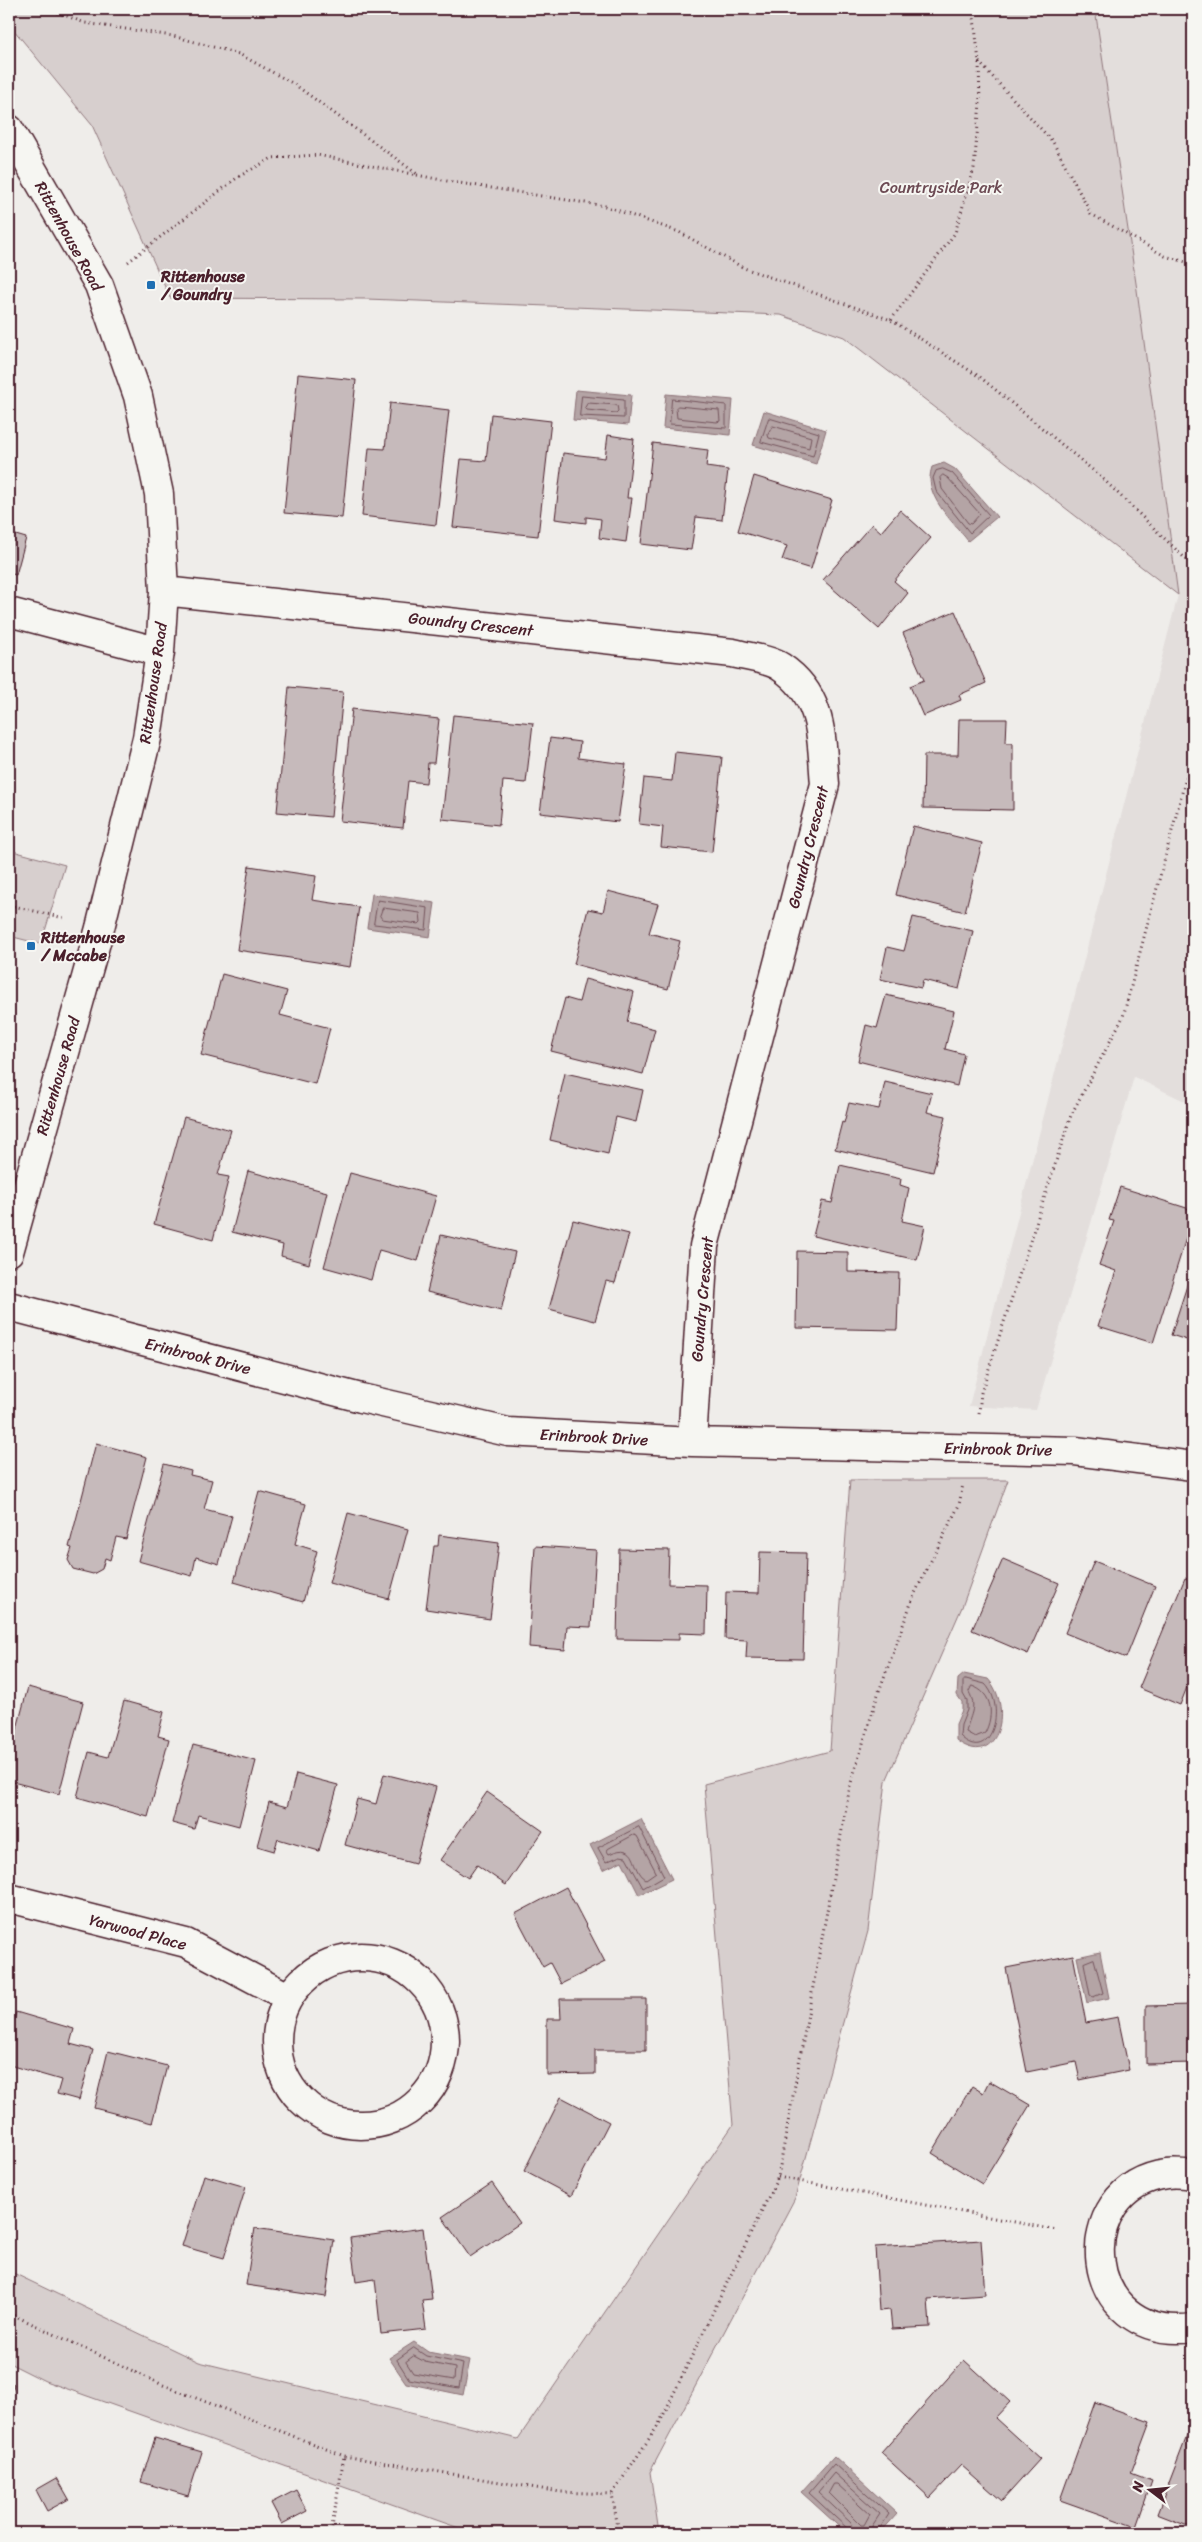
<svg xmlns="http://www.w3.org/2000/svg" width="1202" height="2542" viewBox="0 0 1202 2542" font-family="Sriracha,sans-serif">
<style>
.built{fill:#e3dedc}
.green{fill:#d7cfce;stroke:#90777c}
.water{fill:#b4a4a5;stroke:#8a6f74}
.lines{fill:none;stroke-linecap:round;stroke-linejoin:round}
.shore{stroke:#74545c;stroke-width:1}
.building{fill:#c6babb;stroke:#4a1f2b}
.minor-casing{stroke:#4a1f2b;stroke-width:31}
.path{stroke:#4a1f2b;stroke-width:3;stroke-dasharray:1 4;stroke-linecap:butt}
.minor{stroke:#f6f6f2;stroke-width:28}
.poi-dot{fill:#1f6fb2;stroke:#f6f6f2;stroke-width:2}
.labels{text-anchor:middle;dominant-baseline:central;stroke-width:4;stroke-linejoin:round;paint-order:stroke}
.park-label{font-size:16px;fill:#6d4b54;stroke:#f6f6f2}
.street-label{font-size:16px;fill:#4a1f2b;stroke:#f6f6f2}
.poi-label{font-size:16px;font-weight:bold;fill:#4a1f2b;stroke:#f6f6f2;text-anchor:start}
</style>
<rect width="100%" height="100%" fill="#efedea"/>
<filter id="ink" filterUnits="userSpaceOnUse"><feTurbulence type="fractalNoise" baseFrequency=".02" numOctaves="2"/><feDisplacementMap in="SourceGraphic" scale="10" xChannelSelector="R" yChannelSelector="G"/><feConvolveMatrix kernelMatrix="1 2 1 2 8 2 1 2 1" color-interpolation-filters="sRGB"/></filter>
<g filter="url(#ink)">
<path class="built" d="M1095 9H1193V1105L1134 1077 1036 1410 969 1406 1178 595 1137 290Z"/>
<path class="green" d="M9 9H1095L1137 290 1178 595 844 337 781 315 366 299 170 298 92 125 9 24Z
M9 850 65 865 41 944 9 936Z
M850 1480H1008L962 1607 886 1781 868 1931 795 2198 650 2472 659 2533H464L459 2528 45 2381 9 2363V2271L199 2362 518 2439 733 2125 704 1784 830 1751Z"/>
<path class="water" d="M576 390 631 395 628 425 573 420Z
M666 394 733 400 730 435 663 428Z
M764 411 826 430 816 464 753 445Z
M944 463 955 469 997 517 968 541C952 520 922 495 932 467Z
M372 894 435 903 430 937 367 928Z
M964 1674 988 1679C1014 1707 998 1772 956 1740V1724L962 1710V1702L957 1695 958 1679Z
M641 1819 672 1879 639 1895 622 1861 603 1870 590 1845Z
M1100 1952 1109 1998 1087 2003 1077 1957Z
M414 2342 428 2352 470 2360 463 2395 406 2383 389 2358Z
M834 2456 897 2514 880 2533H846L801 2492Z"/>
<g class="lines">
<path class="shore" d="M582 396 624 400V418L580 416Z
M672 399 726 405V428L670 424Z
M588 403 617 405 618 411 616 413 587 410 585 408Z
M678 406 719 410 720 421 717 422 677 418 676 408Z
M769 418 819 433 813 456 761 442Z
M773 426 811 437 809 448 769 438 768 435Z
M943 469 952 473 989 515 970 533 936 491 933 478 936 471Z
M943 475 948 478 980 514 971 524 968 523 942 489 940 478Z
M378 900 428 908 426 930 374 924Z
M383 908 420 913 421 922 419 924 382 919 380 916Z
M966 1679 985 1684C1008 1707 990 1766 960 1736L961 1725 967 1710V1701L963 1694V1682Z
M972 1686C993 1693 994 1715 985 1733L975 1737 966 1732C969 1716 978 1708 969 1692Z
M639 1827 664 1876 643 1888 626 1857 620 1856 606 1862 598 1848Z
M634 1835 637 1836 656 1872 646 1879C630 1870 640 1840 609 1854L607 1851 608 1849Z
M1094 1959 1103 1993 1093 1997 1090 1995 1084 1963Z
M414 2348 426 2356 463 2364 459 2388 409 2379 397 2360Z
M414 2356 425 2362 455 2368 454 2380 413 2373 406 2362Z
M834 2484H837L870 2514 864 2525H861L829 2493Z
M848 2533 847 2528 809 2493 834 2464 889 2514 877 2533
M855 2533 851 2523 818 2492 834 2473 880 2514 872 2526 871 2533"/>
</g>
<path class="building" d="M298 374 356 380 342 518 284 513Z
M390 403 449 410 436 525 362 516 369 448 385 449Z
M491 414 551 421 538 536 453 527 461 459 486 461Z
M608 435 634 439 627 498H632L626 542 599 538 601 519 586 517V523L555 519 563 453 605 458Z
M653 443 708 450 706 467 728 470 722 520 696 517 691 550 641 544Z
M754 476 832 500 811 569 782 560 787 546 738 531Z
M900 510 931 538 894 581 908 593 879 629 823 580 872 524 881 532Z
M9 533 26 538 16 575 9 573Z
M955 611 986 683 959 695 961 700 923 716 910 686 924 680 903 633Z
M289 687 343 692 331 817 277 812Z
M352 709 439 719 434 763H428L426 783 408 781 403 828 340 821Z
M453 715 533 723 526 783 503 781 499 825 442 819Z
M959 719H1007L1006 743H1013V810L923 808 924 755H958Z
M550 738 580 742 578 758 626 764 618 822 540 813Z
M675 752 722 757 712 852 661 847 663 827 639 824 644 778 672 781Z
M913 826 982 843 965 912 896 895Z
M249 866 316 876 312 900 359 907 350 967 237 950Z
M608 891 658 904 649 933 680 941 668 989 574 964 588 909 603 912Z
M913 917 973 931 959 989 923 980 921 988 880 979 887 947 904 951Z
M222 974 287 991 280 1015 330 1028 315 1084 201 1055Z
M585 979 634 992 627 1022 655 1029 643 1074 551 1051 565 998 579 1002Z
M886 995 954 1011 945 1049 964 1054 957 1086 858 1061 866 1025 877 1028Z
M565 1073 643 1090 636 1122 616 1117 608 1154 550 1140Z
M885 1082 932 1093 927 1112 946 1116 933 1172 835 1149 842 1122 844 1123 849 1103 879 1109Z
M184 1117 231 1130 218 1175 229 1177 213 1240 154 1224Z
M840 1165 901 1179 900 1185 909 1188 902 1221 925 1226 917 1260 813 1236 822 1201 832 1203Z
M248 1171 327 1192 309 1264 281 1256 283 1245 232 1232Z
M350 1173 436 1196 418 1261 379 1250 371 1280 324 1267Z
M1120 1187 1193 1210V1216L1153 1343 1098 1326 1116 1271 1099 1265 1114 1221 1109 1220Z
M573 1220 629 1234 615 1283 606 1281 595 1321 549 1309Z
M441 1235 515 1252 501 1311 427 1292Z
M797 1251 848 1252V1272L899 1273 897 1330 796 1328Z
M1193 1267V1342L1171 1335Z
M96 1443 147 1457 126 1539 116 1537 110 1560 105 1558 102 1569 93 1574 73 1569 68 1560 72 1548 69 1547Z
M164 1464 191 1471 190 1475 212 1480 204 1509 232 1516 219 1564 196 1557 192 1576 138 1561Z
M259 1491 306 1504 295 1544 317 1551 303 1602 234 1582Z
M348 1513 408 1529 389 1599 329 1583Z
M439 1535 499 1543 490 1619 426 1609 434 1546H438Z
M535 1546 596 1550 591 1627 567 1626 565 1650 529 1647Z
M619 1549 669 1550 668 1584 707 1585 706 1634 679 1633V1640L617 1639Z
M760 1552 806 1553 803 1659 746 1658 747 1640 725 1639 726 1592 759 1593Z
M1003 1559 1059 1583 1028 1654 972 1630Z
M1094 1561 1155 1586 1126 1658 1065 1633Z
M1185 1578 1193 1581V1672L1180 1705 1139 1688Z
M28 1687 83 1702 59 1794 9 1781V1759Z
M124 1701 164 1712 158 1736 169 1739 148 1817 77 1797 89 1752 108 1757Z
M193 1745 256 1761 239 1826 198 1815 194 1829 172 1823Z
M296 1774 338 1785 319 1851 278 1839 274 1851 257 1846 269 1802 287 1807Z
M384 1774 436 1787 415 1864 345 1845 357 1799 376 1804Z
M487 1792 543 1831 506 1885 477 1865 468 1878 440 1860Z
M566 1887 605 1962 561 1984 550 1963 543 1967 515 1914Z
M1073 1955 1086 2023 1118 2017 1129 2070 1080 2080 1076 2062 1027 2072 1006 1968Z
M560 1999H646V2050H595V2074L547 2075V2019H561Z
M1193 2005V2063L1146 2064V2006Z
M16 2012 74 2029 70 2044 93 2050 79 2100 57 2094 61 2080 9 2065V2039Z
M108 2051 167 2066 152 2123 94 2108Z
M989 2081 1030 2105 982 2184 932 2153 972 2086 983 2093Z
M561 2097 609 2122 571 2196 524 2171Z
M204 2175 246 2187 224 2258 182 2246Z
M492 2183 520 2223 470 2257 442 2217Z
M255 2228 334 2240 326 2297 246 2285Z
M423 2228 432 2299 422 2300 426 2329 381 2334 375 2279 356 2282 350 2238Z
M981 2240 985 2295 928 2299 930 2327 892 2329 890 2310 879 2311 875 2247Z
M964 2360 1010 2402 995 2418 1040 2459 1002 2501 961 2465 930 2498 881 2453Z
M9 2382 14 2384 9 2406Z
M1095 2402 1150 2422 1131 2473 1152 2481 1136 2527 1060 2500Z
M1192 2423H1193V2528L1157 2514Z
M155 2438 202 2452 188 2496 141 2482Z
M57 2478 69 2499 47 2511 36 2490Z
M296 2490 307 2511 282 2524 271 2503Z"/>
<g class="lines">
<g class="minor-casing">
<path id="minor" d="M9 129 99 285 138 396 159 494 164 591 160 652 147 738 100 928 9 1252
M164 591 733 653C747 657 769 659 781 667 824 696 821 739 825 784L704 1246 692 1442
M9 612 160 652
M9 1306 361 1398 508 1432 692 1442 1075 1451 1193 1466
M9 1898 186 1943 288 1997
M277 2041a84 84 0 1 1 168 0a84 84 0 1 1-168 0Z
M1193 2175C1185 2174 1175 2173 1167 2174 1068 2187 1080 2343 1193 2328"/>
</g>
<path class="path" d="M48 9 85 23 173 36 239 54 294 84 417 174
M979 62 1053 142 1091 214 1165 256 1193 264
M128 262 238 177 272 158 317 155 447 181 605 206 679 232 744 268 891 320 980 377 1100 476 1193 566
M891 320 955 233 974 168 980 103 979 62 973 9
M9 905 64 918
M979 1413 981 1393 1071 1115 1123 1017 1193 751
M778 2177 1057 2230
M9 2313 163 2385 344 2456 560 2492 612 2494
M331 2533 344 2456
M619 2533 612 2494 659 2424 778 2177 850 1786 878 1694 914 1595 959 1505 963 1484"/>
<use href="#minor" class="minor"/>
</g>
</g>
<g class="poi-dot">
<rect x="146" y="280" width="10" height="10" rx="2.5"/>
<rect x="26" y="941" width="10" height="10" rx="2.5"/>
</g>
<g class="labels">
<g class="park-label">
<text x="941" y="187">Countryside Park</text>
</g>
<g class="street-label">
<text transform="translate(69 236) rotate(61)">Rittenhouse Road</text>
<text transform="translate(471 624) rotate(6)">Goundry Crescent</text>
<text transform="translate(153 683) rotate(-82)">Rittenhouse Road</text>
<text transform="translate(808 847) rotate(-76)">Goundry Crescent</text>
<text transform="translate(58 1076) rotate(-74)">Rittenhouse Road</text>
<text transform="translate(702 1299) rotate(-85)">Goundry Crescent</text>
<text transform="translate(198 1356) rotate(14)">Erinbrook Drive</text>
<text transform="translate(594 1437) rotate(3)">Erinbrook Drive</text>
<text transform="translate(998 1449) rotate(1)">Erinbrook Drive</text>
<text transform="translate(138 1932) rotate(15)">Yarwood Place</text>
</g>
<g class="poi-label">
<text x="161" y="276">Rittenhouse<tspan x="161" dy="18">/ Goundry</tspan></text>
<text x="41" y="937">Rittenhouse<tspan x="41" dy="18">/ Mccabe</tspan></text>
</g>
</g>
<rect width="1202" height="2542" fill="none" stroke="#f6f6f2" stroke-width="30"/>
<rect x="15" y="15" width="1172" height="2512" fill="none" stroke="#4a1f2b" stroke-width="2" filter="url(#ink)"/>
<g transform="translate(1150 2490) rotate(286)" stroke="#f6f6f2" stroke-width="4" paint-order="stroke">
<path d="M0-4L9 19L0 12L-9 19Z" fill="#4a1f2b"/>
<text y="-8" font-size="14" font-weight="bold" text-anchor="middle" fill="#4a1f2b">N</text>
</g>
</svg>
